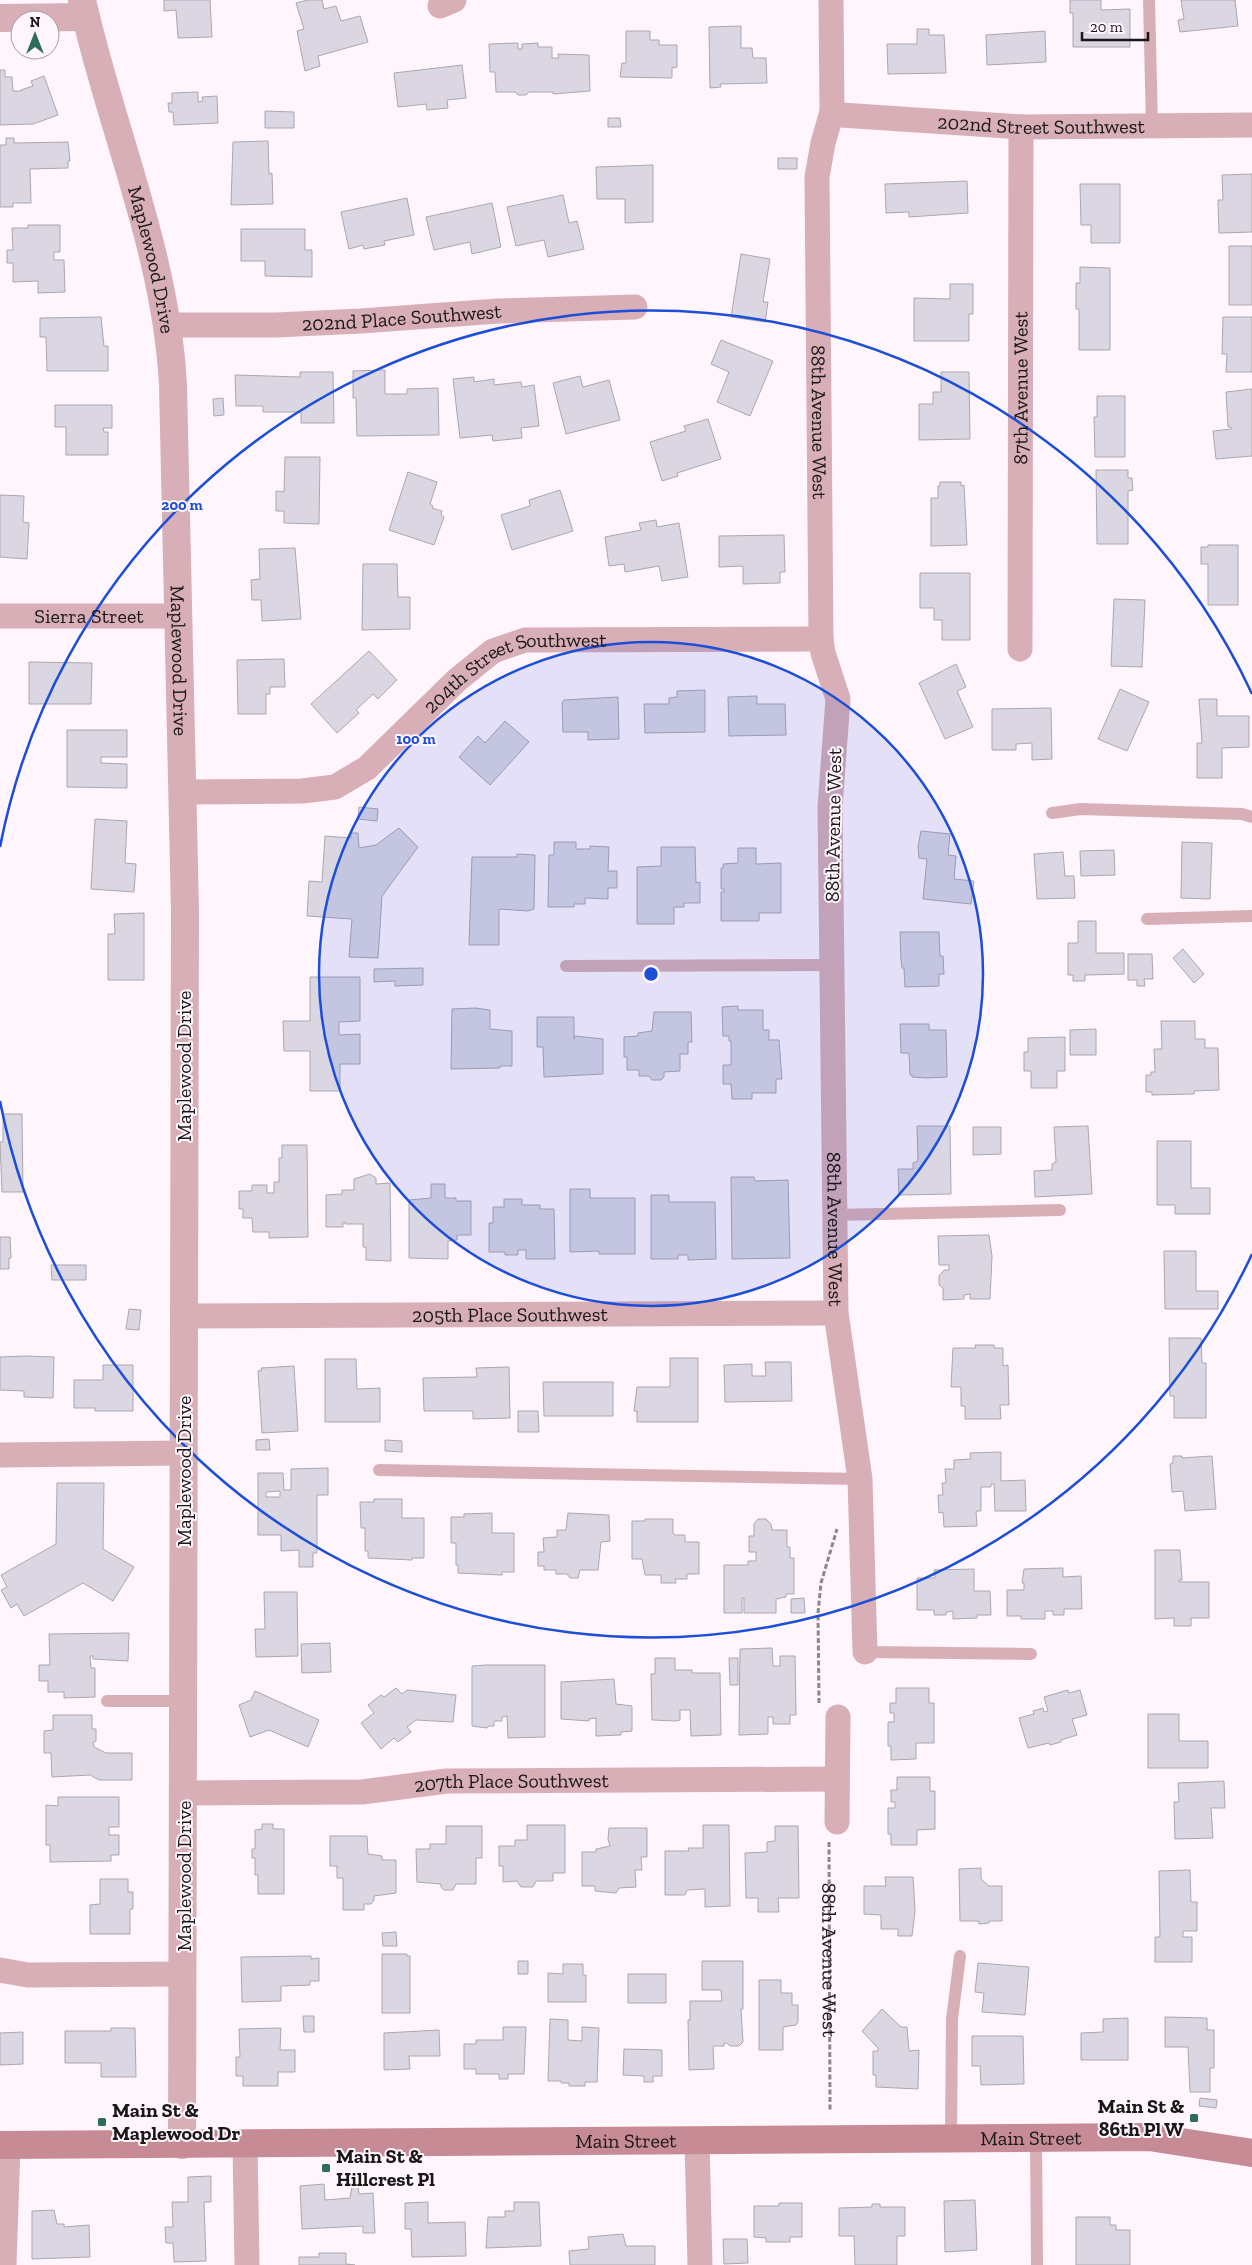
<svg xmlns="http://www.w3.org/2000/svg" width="1252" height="2265" viewBox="0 0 1252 2265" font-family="'Zilla Slab',serif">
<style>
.building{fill:#dbd7e2;stroke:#aaa7b1;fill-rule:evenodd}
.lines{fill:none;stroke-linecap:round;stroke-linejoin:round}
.path{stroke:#8d878b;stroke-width:3;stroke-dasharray:5 2.5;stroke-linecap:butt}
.service{stroke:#d8afb6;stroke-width:12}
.minor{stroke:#d8afb6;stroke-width:25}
.tertiary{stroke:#d8afb6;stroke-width:28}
.secondary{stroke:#c68b95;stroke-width:28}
.ring{fill:none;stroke:#1d4ed8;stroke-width:2.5}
.poi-dot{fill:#2e6d5a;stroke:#fff5fc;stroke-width:2}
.labels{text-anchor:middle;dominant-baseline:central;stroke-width:4;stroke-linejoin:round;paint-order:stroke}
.street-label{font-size:20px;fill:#1a1719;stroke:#fff5fc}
.poi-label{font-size:20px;font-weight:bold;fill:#1a1719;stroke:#fff5fc;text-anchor:start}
.centre{fill:#1d4ed8;stroke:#fff5fc;stroke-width:2.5}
.ring-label{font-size:15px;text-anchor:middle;font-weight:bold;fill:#1d4ed8;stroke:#fff5fc;stroke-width:4;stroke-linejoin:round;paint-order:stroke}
</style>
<rect width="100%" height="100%" fill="#fff5fc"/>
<path class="building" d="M164 0H210L212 37 178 38 176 10 164 11Z
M308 0H322L324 9 336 6 341 21 360 16 368 42 318 56 320 66 305 71 297 31 304 29 296 3Z
M1070 0H1101V10L1130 9V47H1073V13H1070Z
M1181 0H1235L1238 26 1180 32 1178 20 1184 19Z
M741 26V48H752L753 58H766L767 83 720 84 721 87 710 88 709 27Z
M917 29H929V35H944L946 73 888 74 887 44H917Z
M626 31H650V40H659V45H677V67L672 68V78L620 77 622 63H626Z
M1045 31 1046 62 987 65 986 35Z
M518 43V49H522V44L538 43V47H552V58H559L558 54 589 55 590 91 553 94V92H529L526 95H518L515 92H496L495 72H490L489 44Z
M462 65 466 98 447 100 448 108 427 110 426 104 398 107 394 73Z
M0 70H5V77H12L13 91H22L21 90 33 86 31 81 44 76 58 115 33 124 0 125Z
M198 92V102L203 101 202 97 217 96 218 123 174 125 173 112H169L168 103H172V93Z
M265 111 294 112V128H265Z
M608 118H620L621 127H608Z
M6 138H14V143L68 142 70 161H68V168L30 169 31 203H13V207H0V145H6Z
M268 141 269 174 272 173 273 204 231 205 233 142Z
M778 158H797V169H778Z
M653 165V222L625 223V199H597L596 167Z
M1252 174V232L1219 233 1218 200H1223L1222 175Z
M967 181 968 213 909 217V212L886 213 885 184Z
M1080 184H1120V243H1091V225H1081Z
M563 195 569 223 577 221 584 249 548 257 544 240 516 246 507 207Z
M407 198 414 235 384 241 385 245 364 249 363 245 349 249 341 212Z
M492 203 501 247 472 254 470 242 434 250 426 217Z
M28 225H60V252H54V260H64L65 292 38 293V281L13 282V263H7V250H13L12 228H28Z
M241 229H305V250H312V277L265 276V261H241Z
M1229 246H1252V305H1229Z
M741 254 770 259 763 302H768L765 322 731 317Z
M1080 267 1110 268V350H1079V309H1076V283H1080Z
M950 284H973V314H969V341H914V298L950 299Z
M101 317 104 346H108V371H47L46 337H40V318Z
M1223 317H1252V372H1226L1227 354H1222Z
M721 340 773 361 750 416 717 402 729 372 711 364Z
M385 370V394H407V389L438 388 439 435 357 436 356 398H353V371Z
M300 372H333L334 423H301V412H263V406H236L235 375 300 377Z
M941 372H969L970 439 919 440V404H933V392H941Z
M580 376 583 387 609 380 620 420 566 434 553 383Z
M474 377V382L494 379V385L521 382 522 387 534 385 539 426 521 428 522 438 493 441 492 435 460 438 453 379Z
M1252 389V456L1216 459 1213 431 1231 429V427H1228L1226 392Z
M1097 396H1125V457H1095L1094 417H1097Z
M223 398 224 415 214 416 213 399Z
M55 405H112V428H103L104 432H108V455H66V427H55Z
M708 419 721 459 677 473 678 476 662 481 650 442 686 431 684 426Z
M285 457H320L319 524 284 523V511H276V491L284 492Z
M1096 470H1128V478H1132L1133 490 1128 491V544H1097Z
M408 472 437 482 430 504 433 506 432 508 442 511 441 515 444 517 434 545 389 530Z
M940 482H961V486L964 485 967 545 931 546V498H938V486H940Z
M560 490 573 531 512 550 501 515 530 506 529 500Z
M0 495 24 496 23 522 29 523 27 559 0 557Z
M656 520 657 527 679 523 688 577 662 581 659 566 625 572 624 564 609 566 605 537 641 530 639 523Z
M784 535 785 572H780V583L743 584V566L719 567V536Z
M1208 545H1238V605H1208V564H1201V547H1208Z
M295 548 301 619 262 621 261 600H252L251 580 260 579 259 549Z
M363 564H397L398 597H410V629L362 630Z
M920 573H970V640H942V620H934V608H920Z
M1114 599 1145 600 1142 667 1111 666Z
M369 651 397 680 378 699 373 694 356 710 359 713 337 733 311 704Z
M284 659 285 687H270V694H266V714H238L237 660Z
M29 662 92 663 91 704H29Z
M956 664 966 687 957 691 973 727 945 739 919 683Z
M1120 689 1149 702 1127 751 1098 739Z
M705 690V732L645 733 644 704H669V698L677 697V691Z
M757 696V704H785L786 735 729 736 728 697Z
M618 697 619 739 588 740V732H563L562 703 564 700Z
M1199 699H1217V716H1249V747L1222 748V778H1197V743H1202Z
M1051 708 1052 759 1032 760V743L1016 744V750H992V709Z
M505 721 529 742 490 785 459 757 478 736 485 743Z
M67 730H127V757H101V763L127 764V788L67 787Z
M359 807 378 809 377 821 358 819Z
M95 819 127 821 125 863 136 864 134 892 91 889Z
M399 828 418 847 382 896 378 958 349 957 352 919 307 916 309 881 322 882 325 836 351 838V833H358L359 848 376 845Z
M921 831 950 834 948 855 956 856 954 879 974 881 971 904 923 899 927 859 919 858 918 847Z
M554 842H576V849H590V846L609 847 608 871H617V888H608V899L585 898V904H574V907H548L549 855H554Z
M1182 842 1212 843 1210 899 1181 898Z
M661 847H695L696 883 700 882V903H684V907H674V924H637V867L661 866Z
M738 848H756V864L781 863V913H759V921H721V892H724V889H721V868H723V864L738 863Z
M1114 850 1115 875 1081 876 1080 851Z
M1063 852 1065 876H1074L1075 898 1037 899 1034 854Z
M517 854 535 855 534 909 528 911 499 909V945H469L472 857H517Z
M144 913V980H108V934H115L114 914Z
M1078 921H1096V953H1124V974L1085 975V981H1073V975H1068V943H1078Z
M900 932H939L940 956H943L944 974H939V986L905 987 904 968H902L901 960Z
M1183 949 1204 974 1194 983 1173 958Z
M1128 954H1152L1153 979H1144L1145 986H1137V980H1128Z
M423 968V985L395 986V981L374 982V969Z
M310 977H360V1021L339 1022V1035L360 1034V1064H340V1091H310V1051H284L283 1021H310Z
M738 1006V1010H763V1030H769V1040H779L782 1079H776V1093H752V1099H732L731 1084H723V1065H731V1041H729V1036H723L722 1007Z
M476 1008 490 1010V1029L512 1031V1066H500V1068L451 1069 452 1009Z
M654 1012H691L692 1042H688V1054H680V1071L664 1072V1077L661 1080H652L649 1076H639V1070H627V1057H624V1037L638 1036V1033L652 1031Z
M537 1017H574V1039L575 1036 603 1039V1074L544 1077 543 1047H537Z
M1161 1021H1195V1039H1205V1048H1218L1219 1090 1194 1091V1094L1152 1095V1092H1146V1075H1151V1072H1155L1154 1049H1162Z
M900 1024H929V1030H946L947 1077 927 1078 912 1077V1075H910L909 1053H901Z
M1096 1029V1055H1070V1030Z
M1065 1037V1071H1057V1088H1031V1071H1024V1052H1028V1038Z
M3 1114H22L23 1192H2L0 1142H3Z
M917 1126H950L951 1194 899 1195 898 1169H913V1163L918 1161Z
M1088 1126 1092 1194 1035 1197 1034 1171 1052 1170V1164L1056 1162 1054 1127Z
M973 1127H1001V1154L973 1155Z
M1157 1141H1191V1188H1210V1214H1175V1205H1157Z
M282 1145H307L308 1237 269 1238V1232H253L252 1218H243V1209H239V1191H252V1185H267V1193H274V1182H279V1158H282Z
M370 1174 376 1178V1184L390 1183 391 1261 366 1260V1247H363V1224H345V1222H343V1227H326V1195L342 1194V1190H354V1179Z
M731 1177H754L755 1181 788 1180 790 1258 732 1259Z
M431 1184H445V1198H456V1201H471V1235H457V1240L448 1241V1259L409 1258V1200L431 1198Z
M570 1189H590V1198H635V1254H599V1251L570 1252Z
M651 1195H669V1202H715L716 1259 688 1260V1255H678V1259H651Z
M504 1199H522V1205H540V1209H554L555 1259H526V1250H518V1255H505V1252H489V1223H493V1207H504Z
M989 1235 992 1256 990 1299H970V1294L964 1295V1299L943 1300V1288L939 1285V1276L944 1270H949V1265H939L938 1236Z
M0 1237H10L11 1258H9V1269H0Z
M1164 1251H1196V1291H1218V1309H1165Z
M51 1265H86V1280H52Z
M129 1309 141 1310 139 1330 126 1329Z
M1169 1338H1201L1202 1363H1206V1418H1174V1396H1170Z
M975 1345H994V1348H1003V1366L1008 1365 1009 1405H1000L1001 1419H965V1406H961V1387H951L953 1348H976Z
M25 1356 54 1357 53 1398 24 1397V1391L0 1390V1357Z
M670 1358H698V1422H637V1411H634L637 1387H670Z
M325 1359H356L357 1389 380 1388V1422H325Z
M765 1362H791L792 1401 725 1402 724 1365 752 1364V1376H766Z
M103 1365H133V1411H95V1408H74V1380H103Z
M294 1366 298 1431 262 1433 258 1371 262 1370 261 1368Z
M509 1367 510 1418 473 1419V1411H424L423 1378 477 1377 476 1368Z
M543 1382H613V1416H544Z
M518 1411H538L539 1432H518Z
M269 1439 270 1450H256V1440Z
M385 1440 402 1441V1452L385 1451Z
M1001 1452V1481L1025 1480 1026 1511H995L994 1484H991V1487H981V1511H976L977 1526 944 1527 943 1512 939 1513 938 1495H943L942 1483H946L945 1469H954V1460L971 1459 970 1453Z
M1173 1456H1182V1458L1212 1456 1216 1509 1185 1511 1183 1491 1172 1492 1170 1464 1173 1463Z
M328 1468V1495H317V1553H313V1567H299V1550L281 1551V1535H258V1473H283L284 1490H291V1469ZM280 1491V1497H266V1492Z
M57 1483H104L103 1549 134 1567 113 1601 83 1583 24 1616 17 1604 11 1608 1 1590 7 1587 1 1575 56 1544Z
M374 1499H402V1518H424V1558H412V1560L368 1558V1551H365V1528H361L360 1502H374Z
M492 1513V1533H514V1572H502V1575L458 1573V1565H456V1543H451V1517H464V1514Z
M568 1513 609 1515 610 1541 601 1542 598 1570H580L578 1578H570L567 1574H556V1570H544V1566H538V1552H544L543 1538 557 1537V1530H566Z
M645 1519H673V1533L675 1535H685V1542H699V1574H687V1579H675L676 1583H661V1575H645L642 1559H632V1521H645Z
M758 1519H766L771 1524 772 1530H787V1547H790V1558H794V1594H786V1597L776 1599V1613H744V1598H742V1613H724V1565H748V1561H756V1552H749V1536H754V1524Z
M1155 1550H1180L1182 1580H1179V1582H1209V1618H1191V1626H1174V1618L1155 1619Z
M1063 1568V1577L1081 1576 1082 1609H1064V1615H1053V1611H1045V1619H1021V1616H1007V1590H1024V1583H1022L1024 1569Z
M974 1569V1591H990L991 1615H977V1618L953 1619V1611L946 1612V1615H934V1610H917V1578H935L934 1570Z
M264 1592H297L298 1656 256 1657 255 1629H265Z
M804 1598 805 1613H791V1599Z
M129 1633 128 1661 93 1659V1656H90L91 1668H95V1697L64 1698V1692H48V1681H39V1665H50L49 1634Z
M330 1643 331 1672 302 1673 301 1644Z
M772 1648 773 1666H780V1656H795L796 1715H790V1724H773V1717H768V1734L739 1735 740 1649Z
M655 1658H675V1670H692V1673H720L721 1735 691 1736 690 1710H680V1720L676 1721 652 1720 651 1674H655Z
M729 1658H738V1685H730Z
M486 1665H545V1737L508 1738 507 1716 502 1717V1721H494V1726H489L487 1728 472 1726V1666Z
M614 1679 616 1704 632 1706V1731L621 1732V1735L596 1736V1718L589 1719V1721L561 1719V1682Z
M396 1688 402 1694 407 1690 456 1695 453 1722 416 1720 407 1727 411 1732 398 1742 394 1738 381 1749 361 1723 374 1713 368 1705 381 1695 384 1697Z
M896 1688H929V1703H934V1743H916V1759L891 1760V1746H888V1722H894V1713H890V1703H896Z
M1068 1690 1069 1693 1080 1690 1087 1715 1072 1719 1077 1735 1061 1740V1742L1050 1745 1049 1743 1028 1748 1019 1718 1034 1714 1033 1711 1043 1708 1044 1712 1048 1711 1044 1697Z
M255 1691 319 1720 308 1747 269 1730 250 1737 239 1705 251 1700Z
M1148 1714H1179V1741H1208V1768H1148Z
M53 1715H92V1729H96V1741L93 1742 94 1747 106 1753H132V1780H99L90 1775 52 1777 51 1753H44V1731L53 1730Z
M897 1777H930V1791H935V1829L917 1830V1845H891V1834H888V1808H895V1802H891V1790H897Z
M1224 1781 1225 1808H1211L1213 1838 1175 1839 1174 1802H1179L1178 1783Z
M58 1797H119V1827H109V1835H119V1855H111V1861L50 1862V1845H46V1805L58 1806Z
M262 1824H273V1829H284V1894H258V1875H255V1858H252V1849H255V1830L262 1829Z
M527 1825H565V1873H553V1881H536L533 1887H521L517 1881 503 1882V1866H499V1846H515V1840H527Z
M703 1825H729L730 1906 705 1907V1889L687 1890 685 1895H665V1851H689L688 1848H703Z
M446 1826H482V1858H476V1884H456L453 1890H444L441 1887V1884L417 1882 416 1849H430V1844H446Z
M775 1826H798L799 1898H778L779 1912H758V1898H746L745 1853 767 1852V1842L775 1841Z
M609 1828H647V1857H641L642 1870H635L636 1887 619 1888 616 1893 595 1891V1886H582V1852H596V1849L610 1846 608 1839Z
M330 1836H367L368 1854 382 1856V1860H396V1893L374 1896V1900L371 1904H364V1910H343V1878H337V1866H330Z
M981 1868V1879L989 1886H1002V1921H989V1923L979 1924V1921H960L959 1869Z
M1190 1870 1191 1902H1197V1931H1183V1937H1192V1962H1155V1937H1160L1159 1871Z
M885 1877H913L915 1911 912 1936H898V1929H881V1915L864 1914V1886H886Z
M100 1879H128V1892H133V1909H130V1934H90V1905L100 1904Z
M396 1932 397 1946H383L382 1933Z
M382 1954H407V1956H410V2013H382Z
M311 1956V1959L319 1958V1981H310V1985L281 1986V2001L242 2002 241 1957Z
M518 1961H528V1974H518Z
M702 1961H743V2009H741L743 2042 739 2046H730L727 2043H724V2046H713L714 2069 689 2070 688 2020H690V2001H722L721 1990H702Z
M978 1963 1029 1967 1025 2015 982 2012 984 1993 975 1992Z
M563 1964H583V1975H586V2002H548V1973L563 1974Z
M628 1974H666V2003H628Z
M759 1980H781V1993H792V2005H798V2022L796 2025 783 2027V2050H759Z
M882 2009 901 2027H907L909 2051 919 2050 918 2089 876 2087V2075H873V2051H878V2048L862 2031Z
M303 2016H314V2032H304Z
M1165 2017 1207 2018V2030H1214V2068H1210V2092H1190L1188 2047H1165Z
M1128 2018V2060H1081V2033L1103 2032V2019Z
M550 2019 568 2020V2040L582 2041V2027L599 2028 597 2082H585V2086H569V2083H561V2081H548Z
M503 2027H526L524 2074H508V2079H499V2074H476V2069H464V2044H476V2040H503Z
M111 2028H135L136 2077H101V2063H65V2031H111Z
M281 2028 280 2050H295V2072H278V2086H243V2076H236V2057H240L239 2029Z
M439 2030 440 2056H409L410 2069 384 2070V2033Z
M23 2032V2064L0 2065V2033Z
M972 2036H1023L1024 2084 981 2085 980 2066H972Z
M624 2049 662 2050V2076H653V2082H644V2076L623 2075Z
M1200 2098 1217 2100 1216 2108 1199 2106Z
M211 2176V2202H204L206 2261 174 2262 173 2243H166L165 2227H173L172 2202H188V2177Z
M324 2184 325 2200 350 2198 352 2186H358L359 2194 373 2193 375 2233H363V2226L302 2229 300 2186Z
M975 2200 977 2250 945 2252 944 2201Z
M428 2202V2223L465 2222 466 2256 412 2257 411 2229H405V2203Z
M514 2202H539L541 2246 486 2248 488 2217H505V2211H514Z
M779 2203H802V2237H790V2242H766V2238L754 2237V2206H779Z
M872 2204H880V2207H905V2236H897V2265H855L854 2236H839V2208L872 2207Z
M54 2210 57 2224H64V2227L89 2225 90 2257 32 2259V2211Z
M1076 2217H1110V2225H1116V2230H1130V2265H1076Z
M623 2234 626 2246H655V2265H570L569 2251 589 2249 588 2237Z
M723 2239H747L748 2263 724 2264Z
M319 2253H346V2264L355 2265H299V2257H319Z"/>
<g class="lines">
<g class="path">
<path d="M819 1703 818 1613 821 1583 837 1529"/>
<path id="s1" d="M829 1842 830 2111"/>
</g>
<path class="service" d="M1149 0 1152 126
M1052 813 1081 809 1242 814 1252 817
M1147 919 1252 916
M566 966 832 965
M835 1215 1060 1210
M379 1470 860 1479
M865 1652 1031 1654
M107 1701H184
M951 2137 952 2019 960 1956
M1036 2137 1037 2265"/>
<g class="minor">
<path id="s2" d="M831 0 832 112 823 143 817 177 821 639 823 653 838 699 830 807 836 1313 860 1479 865 1652"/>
<path d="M440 6 454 0"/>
<path id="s3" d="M832 112 841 115 1021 127 1252 125"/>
<path id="s4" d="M168 325H276L361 321 498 311 635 307"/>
<path id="s5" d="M0 616H178"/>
<path id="s6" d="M1020 649 1021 127"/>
<path id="s7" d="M182 792 302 791 335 787 367 768 457 680 493 651 525 640 821 639"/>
<path id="s8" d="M184 1316 836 1313"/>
<path d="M0 1455 184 1453"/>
<path id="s9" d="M184 1793 362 1792 447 1781 837 1779"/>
<path d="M837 1822 838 1717"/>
<path d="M0 1970 28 1975 183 1974"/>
<path d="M697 2140 700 2265"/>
<path d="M245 2144 247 2265"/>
<path d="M4 2265 8 2145"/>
</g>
<g class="tertiary">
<path id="s10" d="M82 0C111 130 166 251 173 385L185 911 182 2145"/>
<path d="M0 18 86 17"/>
</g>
<path class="secondary" id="s11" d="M0 2145 1149 2137 1252 2153"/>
</g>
<circle cx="651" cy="974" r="332" fill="#1d4ed8" fill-opacity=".12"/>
<g class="ring">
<circle cx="651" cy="974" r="332"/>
<path d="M1252 1254A663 663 0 0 1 0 1101M0 847A663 663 0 0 1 1252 694"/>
</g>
<g class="poi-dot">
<rect x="1189" y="2113" width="10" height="10" rx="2.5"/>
<rect x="97" y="2117" width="10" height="10" rx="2.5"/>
<rect x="321" y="2163" width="10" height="10" rx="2.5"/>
</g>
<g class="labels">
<g class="street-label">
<text stroke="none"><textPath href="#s3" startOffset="210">202nd Street Southwest</textPath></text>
<text stroke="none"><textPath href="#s10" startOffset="269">Maplewood Drive</textPath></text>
<text stroke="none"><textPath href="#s4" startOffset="234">202nd Place Southwest</textPath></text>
<text stroke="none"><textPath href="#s6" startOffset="261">87th Avenue West</textPath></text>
<text stroke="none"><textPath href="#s2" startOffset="424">88th Avenue West</textPath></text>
<text stroke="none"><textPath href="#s5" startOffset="89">Sierra Street</textPath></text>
<text stroke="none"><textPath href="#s10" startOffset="672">Maplewood Drive</textPath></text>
<text stroke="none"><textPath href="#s7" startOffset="376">204th Street Southwest</textPath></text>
<text transform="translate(833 825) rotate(-89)">88th Avenue West</text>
<text transform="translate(184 1066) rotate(-90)">Maplewood Drive</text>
<text stroke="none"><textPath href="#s2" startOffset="1234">88th Avenue West</textPath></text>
<text stroke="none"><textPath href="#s8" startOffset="326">205th Place Southwest</textPath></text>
<text transform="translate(184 1471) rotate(-90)">Maplewood Drive</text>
<text stroke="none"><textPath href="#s9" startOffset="328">207th Place Southwest</textPath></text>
<text transform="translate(184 1876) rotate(-90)">Maplewood Drive</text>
<text stroke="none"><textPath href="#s1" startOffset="118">88th Avenue West</textPath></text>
<text stroke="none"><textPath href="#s11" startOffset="1031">Main Street</textPath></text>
<text stroke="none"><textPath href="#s11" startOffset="626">Main Street</textPath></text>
</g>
<g class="poi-label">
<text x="1184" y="2106" text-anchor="end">Main St &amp;<tspan x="1184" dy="23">86th Pl W</tspan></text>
<text x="112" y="2110">Main St &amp;<tspan x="112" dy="23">Maplewood Dr</tspan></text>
<text x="336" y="2156">Main St &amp;<tspan x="336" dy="23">Hillcrest Pl</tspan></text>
</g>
</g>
<circle cx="651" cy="974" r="8" class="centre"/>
<g class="ring-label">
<text x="182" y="510">200 m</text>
<text x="416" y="744">100 m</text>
</g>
<g transform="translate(35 35)"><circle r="24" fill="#fff5fc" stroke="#a39ca1"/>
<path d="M0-4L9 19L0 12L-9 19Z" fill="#2e6d5a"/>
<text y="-8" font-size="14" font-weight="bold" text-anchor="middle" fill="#1a1719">N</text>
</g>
<path d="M1082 32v8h66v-8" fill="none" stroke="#1a1719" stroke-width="2.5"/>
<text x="1090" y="32" font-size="15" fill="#1a1719" stroke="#fff5fc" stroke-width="4" paint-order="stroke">20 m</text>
</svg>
